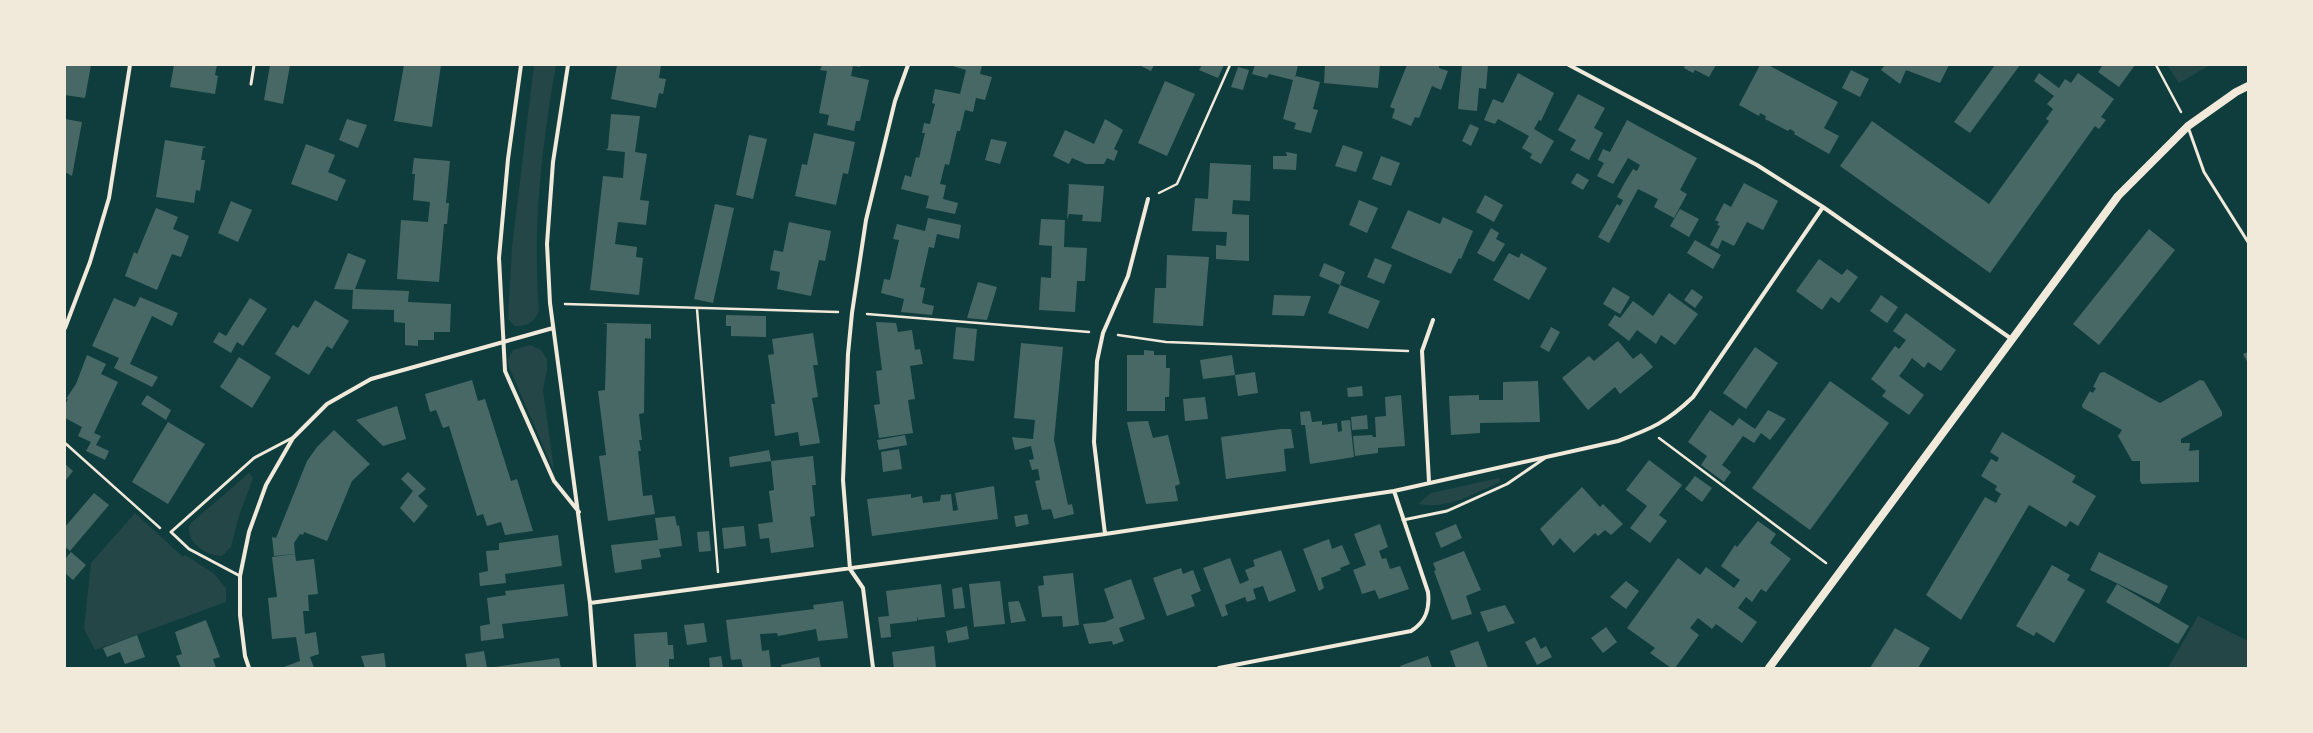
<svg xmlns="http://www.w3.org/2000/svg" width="2313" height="733" viewBox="0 0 2313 733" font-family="Quicksand,sans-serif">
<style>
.green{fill:#244646}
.building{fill:#486865}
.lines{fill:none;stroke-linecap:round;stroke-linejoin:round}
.path{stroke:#f1e9da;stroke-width:2.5}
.service{stroke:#f1e9da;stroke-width:3}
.minor{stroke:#f1e9da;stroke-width:4}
.secondary{stroke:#f1e9da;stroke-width:8}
</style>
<rect width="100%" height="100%" fill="#0f3d3e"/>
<path class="green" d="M534 65H556C542 145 532 227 539 309 537 321 527 327 515 326L508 319 512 247Z
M2167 65H2210L2179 83Z
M530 345 541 350 547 359V370L543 390 554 471 509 367 508 360 513 350Z
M249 473 253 478 239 516 231 547 222 556C206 556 184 541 190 524Z
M1499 478 1500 482C1470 495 1451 509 1418 504L1431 493Z
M135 513 183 557 185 555 213 573 226 588V602L95 650 84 629 91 563Z
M2198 616 2248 641V668H2168Z"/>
<path class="building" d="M65 65H91L85 98 65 95Z
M174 65H217L215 75 218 76 215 94 170 87Z
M270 65H290L283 104 264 100Z
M404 65H441L432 127 394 121Z
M617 65H661L659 78 666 79 663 94 659 93 656 108 611 99Z
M822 65H860V67L853 66 851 76 869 80 860 121H856L854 131 827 125 829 115 819 113 827 71 820 70Z
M949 65H982L980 74 992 77 985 100 976 98 973 112 965 110 960 131H957L949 165 945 164 940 184 946 185 943 199 958 203 955 214 926 208 929 196 901 189 905 175 911 177 916 157 919 158 925 133H922L924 123 930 124 935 104 932 103 935 89 960 94 966 70Z
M1139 65H1154L1151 71Z
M1202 65H1224L1218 78 1199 70Z
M1255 65H1298L1295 78 1296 76 1320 82 1313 109 1318 110 1311 133 1294 129 1296 123 1283 119 1293 80 1269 74 1267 78 1252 74Z
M1325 65H1380L1378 88 1324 83Z
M1407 65H1439V68L1448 71 1441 90 1432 86 1419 118 1415 117 1411 126 1392 118 1395 109 1390 107Z
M1462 65H1488L1486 89 1479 88 1477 111 1458 109Z
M1685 65H1716L1709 77 1695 70 1693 73 1684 68Z
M1760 65H1768L1838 102 1824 128 1839 136 1829 154 1794 134 1795 132 1790 129 1788 131 1765 119 1766 116 1760 113 1759 116 1739 105Z
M1885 65H1949L1940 83 1906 70 1900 84 1881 70Z
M1995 65H2020L1970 133 1954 122Z
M2103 65H2135L2119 87 2098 72Z
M1238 67 1249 70 1243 90 1231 87Z
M1851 70 1869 79 1860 97 1842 88Z
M1518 73 1554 93 1541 121 1539 120 1534 129 1554 141 1541 164 1530 158 1532 154 1522 148 1529 136 1498 119 1495 124 1484 120 1493 99 1503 103Z
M2039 73 2059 88 2065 79 2071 83 2078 73 2114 99 2101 117 2106 120 2099 129 2095 126 1990 273 1840 166 1872 121 1989 204 2049 121 2046 119 2053 109 2047 104 2054 96 2034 81Z
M1165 81 1195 94 1167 156 1138 143Z
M1578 94 1605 108 1594 128 1603 133 1589 160 1570 150 1576 140 1558 130Z
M611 114 640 116 635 152 647 154 640 200 649 201 646 225 618 222 615 244 637 247 636 257 643 258 639 295 590 290 603 176 623 178 625 152 606 150 608 148Z
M65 119 82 122 72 176 65 172Z
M347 119 367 125 358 148 339 140Z
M1105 119 1123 130 1114 149 1118 151 1114 161 1107 158 1104 164H1086L1072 158 1069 164 1053 156 1065 130 1094 144Z
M1627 120 1697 158 1680 190 1687 194 1674 218 1654 207 1658 199 1638 189 1609 243 1598 237 1617 204 1620 206 1623 200 1617 197 1624 184 1633 169 1637 171 1640 165 1628 158 1613 184 1597 176 1604 163 1598 160 1603 149 1610 152Z
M1470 124 1479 128 1471 146 1462 141Z
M814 133 855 142 848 174 843 173 836 205 795 196 802 164 807 165Z
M749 135 767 139 753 199 736 195Z
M991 139 1007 142 1000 164 985 160Z
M165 140 207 147 203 148 201 160H205L200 191 196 190 194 203 156 197Z
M306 144 335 155 328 172 346 180 337 201 291 184Z
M1343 145 1363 152 1356 172 1335 166Z
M1286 152 1297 154 1296 170 1273 169V156H1287Z
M1381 156 1400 163 1391 186 1372 179Z
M414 158 450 161 446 203H449L447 224H444L439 282 397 279 401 220 428 222 430 202 413 200 415 174H412Z
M1210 163 1251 165 1250 201 1233 200 1232 214 1249 215V261L1216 259V245L1226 246 1227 232 1192 231 1195 198 1208 199Z
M1577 173 1589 180 1583 190 1571 183Z
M1744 183 1778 201 1763 230 1747 222 1734 246 1722 240 1718 249 1710 245 1720 226 1717 225 1719 222 1715 220 1724 203 1731 207Z
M1067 184 1104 186 1101 222 1082 221 1083 215 1069 214 1067 220 1069 185Z
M1485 195 1503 205 1494 222 1476 212Z
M1359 200 1378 208 1367 233 1349 225Z
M231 201 252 210 238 242 218 233Z
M715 204 734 208 713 303 694 299Z
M156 208 178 217 173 229 189 236 181 257 172 254 157 290 125 276 134 252 137 254Z
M1680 209 1699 219 1689 237 1670 226Z
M1408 210 1440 224 1443 217 1473 231 1461 259 1459 258 1451 274 1391 248Z
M928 218 961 225 959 239 937 234 934 248 929 247 920 287 925 288 922 303 934 306 932 315 901 312 904 299 881 293 884 279 890 280 899 240 893 239 897 224 925 231Z
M1041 219 1065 220 1064 247 1087 248 1085 281H1077L1075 312 1039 310 1041 277 1051 278 1052 246 1039 245Z
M789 222 831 231 825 261 819 260 811 296 777 289 780 272 770 270 774 250 783 252Z
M1491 228 1499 233 1496 239 1505 244 1494 262 1477 253Z
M2149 229 2175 250 2099 345 2073 324Z
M1695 240 1721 255 1713 269 1687 253Z
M348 253 366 260 355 289 409 291 408 302 451 304 450 332H434V340H418V346L405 345V323L394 322V310L352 309 353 290 334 289Z
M1509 253 1519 258 1521 253 1547 268 1529 300 1493 280Z
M1167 255 1209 257 1203 326 1153 323 1155 288H1166Z
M1375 258 1392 265 1384 284 1367 277Z
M1819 259 1842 275 1847 269 1858 277 1839 303 1831 297 1822 310 1796 291Z
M1324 263 1345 272 1340 285 1319 276Z
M978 282 997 287 987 320 967 318Z
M1340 285 1380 301 1368 329 1328 313Z
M1613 287 1630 297 1620 314 1603 304Z
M1692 289 1703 297 1695 308 1684 300Z
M1669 293 1698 314 1675 345 1661 335 1656 344 1637 330 1629 341 1608 325 1615 315 1620 318 1633 301 1653 316Z
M1274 295 1311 296 1304 316 1272 315Z
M1881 295 1898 307 1887 323 1870 311Z
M140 297 178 313 172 326 152 316 130 364 158 377 152 387 114 368 119 358 92 346 114 298 135 307Z
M250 298 267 309 243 346 237 342 231 353 213 342 219 332 226 336Z
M315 300 349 321 332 349 327 346 309 375 275 354 293 325 298 328Z
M1906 313 1956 350 1941 371 1928 362 1924 368 1912 358 1906 367 1899 376 1924 395 1909 415 1882 396 1886 391 1871 379 1895 346 1899 349 1906 340 1893 331Z
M726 315 766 316V337L731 336V326H726Z
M876 322 896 323 898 332 912 330 915 350 920 349 923 364 910 366 915 399 908 400 913 433 879 438 874 405 880 404 876 371 882 370Z
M603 323 651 324V339L645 338 644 413 639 414 642 440H639L641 451H638L643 496 652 495 655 514 608 521 599 456 606 455 598 391 605 390 607 324Z
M956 327 977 329 974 361 953 359Z
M1551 327 1560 332 1549 352 1540 347Z
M813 333 818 365H813L818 397 812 398 820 443 800 446 798 432 775 436 771 404H775L768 355 774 354 772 339Z
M1618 341 1633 359 1641 353 1653 367 1620 394 1615 387 1588 410 1562 378 1589 356 1594 361Z
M1021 343 1063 347 1054 440 1068 505 1072 504 1074 514 1054 519 1051 509 1042 510 1035 481 1040 480 1038 469 1032 470 1029 460 1034 459 1031 446 1015 450 1012 437 1033 439 1035 420 1014 418Z
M1755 347 1778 363 1746 409 1723 393Z
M1144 350 1154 351V355H1166V368H1170L1169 397H1165V411H1127V355H1144Z
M2248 352V363L2243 354Z
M87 355 106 364 101 374 118 382 94 433 101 436 96 445 109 451 105 460 86 451 91 442 78 436 82 427 65 418V405L68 399H66L76 384Z
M1232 355 1235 375 1203 379 1200 360Z
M239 357 271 377 252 408 220 387Z
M1255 372 1258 393 1238 396 1235 375Z
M2104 372 2160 403 2200 380 2204 381 2222 412V416L2181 439V443H2190L2189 451 2199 450V482L2142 484 2140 481V461H2132L2118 436 2122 430 2083 408 2082 405 2090 391 2093 393 2096 388 2093 387 2100 373Z
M472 380 478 401 485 399 511 481 517 479 533 531 505 535 501 522 487 526 483 514 477 516 449 426 443 428 436 410 430 412 425 394Z
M1538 381 1540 422 1480 423V433L1451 435 1449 396 1479 395V400H1503V382Z
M1830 381 1889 423 1810 530 1752 488Z
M1362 386 1363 396 1348 397 1347 388Z
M147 395 171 410 166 420 141 404Z
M1401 395 1405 446 1378 448V453L1355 456 1353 436 1372 435 1373 437H1376L1375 417 1386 416 1385 397Z
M1205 397 1208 419 1185 421 1183 399Z
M397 406 406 439 383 446 356 420Z
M1710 410 1733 426 1739 418 1755 429 1768 410 1786 419 1770 440 1761 433 1754 443 1743 436 1722 465 1731 472 1724 482 1701 465 1707 456 1688 442Z
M1310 411 1312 422 1322 421V425L1337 423 1338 432 1342 431 1341 421 1350 420 1354 457 1310 464 1305 425H1301L1300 412Z
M1367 415 1368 429 1352 430 1351 417Z
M1148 421 1153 438 1168 435 1180 484 1175 486 1178 501 1146 504 1127 422Z
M168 422 205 444 168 504 132 482Z
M1281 429H1291L1294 448 1284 449 1286 471 1226 479 1221 437Z
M334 430 370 464 352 481 327 541 304 532 303 535 300 534 294 543 295 554 274 556 272 537 276 538 307 461 317 447Z
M2002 432 2076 476 2072 482 2096 496 2078 526 2070 521 2066 527 2029 505 1961 620 1926 595 1985 497 1996 503 2001 494 1995 490 1997 486 1981 476 1991 459 1997 462 1999 458 1990 452Z
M905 435 907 445 879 450 877 440Z
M899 449 902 469 883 472 881 452Z
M769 450 771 461 813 456 816 485H812L815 516 810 517 814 547 771 553 769 538 760 539 758 524 773 522 769 491 774 490 771 461 730 467 729 457Z
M1649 460 1682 485 1659 515 1667 521 1650 543 1630 528 1647 506 1626 490Z
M65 464 73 471 65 481Z
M408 472 426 489 418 496 428 506 414 523 400 508 413 491 401 479Z
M1695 476 1712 488 1702 502 1685 489Z
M994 486 998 519 872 536 867 499 911 494V498L922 496 923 503 940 501 941 495 951 494 953 511 958 510 955 493Z
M1582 487 1600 507 1603 504 1623 524 1611 535 1605 530 1598 536 1595 533 1574 553 1560 538 1553 546 1540 529Z
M94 493 109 505 70 551 65 547V527Z
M1027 514 1029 524 1016 527 1014 516Z
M675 516 677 526 679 525 682 546 659 549 661 557 641 560 642 569 615 573 611 545 658 540 655 518Z
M1758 521 1776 534 1770 543 1791 559 1766 592 1761 589 1752 602 1746 597 1738 608 1757 622 1742 643 1716 624 1712 629 1698 618 1690 628 1699 635 1675 668H1671L1650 653 1655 648 1627 628 1678 558 1700 575 1706 567 1734 588 1740 580 1721 566 1735 545 1737 547Z
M1380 524 1388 547 1379 551 1382 559 1386 558 1390 569 1400 566 1409 589 1379 599 1375 590 1362 594 1360 588 1353 570 1366 565 1354 534Z
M1456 524 1462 538 1441 548 1435 533Z
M744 526 746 546 724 549 722 528Z
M709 531 711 551 699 552 697 532Z
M558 535 562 566 505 574 506 583 480 586 479 573 488 571 486 551 499 550V543Z
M1329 539 1332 549 1342 545 1350 564 1340 568 1341 570 1321 578 1324 588 1319 591 1303 549Z
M1281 550 1296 591 1269 602 1263 586 1253 589 1256 599 1247 602 1245 597 1225 605 1228 615 1222 617 1203 568 1230 558 1240 584 1249 580 1245 570 1255 566 1253 560Z
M1464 551 1481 590 1466 596 1472 614 1452 620 1434 571 1436 570 1433 563Z
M71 552 86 565 73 580 65 573V559Z
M2099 552 2168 586 2159 604 2090 570Z
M295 554 296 561 314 559 318 594 308 595 309 611H303L305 634 316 632 319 654 310 657 314 668H281L300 661 296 637 272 639 268 598 277 597 272 557Z
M2052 565 2070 575 2067 580 2085 590 2054 643 2036 632 2034 636 2016 626Z
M1181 568 1183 574 1193 570 1201 591 1191 595 1195 606 1167 616 1153 578Z
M1073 573 1079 625 1063 627 1062 616 1042 617 1038 586 1044 585 1043 576Z
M1131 579 1145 619 1119 628 1124 641 1113 645 1112 641 1089 644 1083 624 1105 622 1114 618 1104 589Z
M1000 581 1005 624 974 627 969 584Z
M1626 581 1639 591 1626 609 1610 597Z
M564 584 568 616 502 624 504 638 481 641 480 626 490 624 487 598 506 595 505 591Z
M941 584 945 617 918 620 917 616V621L890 624 891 637 881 638 878 617 889 616 886 591Z
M2117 584 2189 626 2178 644 2106 602Z
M962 587 965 608 954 609 952 589Z
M843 601 848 638 818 641 816 629 778 636 777 633 760 634 762 651 769 650 771 668H743L741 659 731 660 726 620 814 609 813 605Z
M1019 601 1026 621 1011 623 1008 602Z
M1505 605 1515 623 1488 632 1480 612Z
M206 620 220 657 213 659 216 668H181L176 656 182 654 175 632Z
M704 623 707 642 687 645 684 625Z
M967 626 969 639 948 643 946 631Z
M1606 627 1617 642 1603 653 1591 638Z
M1895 628 1930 648 1918 668H1870Z
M667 632 668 645H673L674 659H669V668H636L634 634Z
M137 635 145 657 125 664 120 652 107 657 103 648Z
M1535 637 1541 649 1546 646 1552 657 1537 665 1525 642Z
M1478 641 1488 668H1456L1450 651Z
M934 646 936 668H894L892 652Z
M484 651 487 668H467L465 654Z
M384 653 386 668H365L361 656Z
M721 656 723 668H710L709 658Z
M1428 656 1432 668H1401L1400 666Z
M819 657 821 668H782L781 665Z
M559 658 561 668H494V667Z"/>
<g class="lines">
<path class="path" d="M2156 65 2181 112
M1159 193 1177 184 1230 65
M565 304 838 312
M697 309 718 572
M867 314 1089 332
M1118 335 1166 342 1408 351
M1659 438 1826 563
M65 443 160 528"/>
<path class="service" d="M251 84 254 65
M2188 127 2204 172 2248 242
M1403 520 1447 511 1507 484 1545 458
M240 576 189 549 171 532 254 458 292 438"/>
<path class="minor" d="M521 65 508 159 499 258 505 371 554 481 579 512
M568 65 553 162 547 244 550 303 590 603 595 668
M1569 65 1757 165 1823 207 2013 340
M65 328 90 262 109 198 130 65
M1429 482 1422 351 1433 320
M1105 534 1094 442 1097 361 1103 333 1128 276 1148 199
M590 603 1105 534 1394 491 1618 441C1651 429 1667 422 1693 397L1823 207
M249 668 245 656 240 615V576L249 532 266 485 293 438 327 404 371 379 553 328
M873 668 863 588 850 569 843 480 848 354 852 313 866 220 895 101 908 65
M1219 668 1411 631C1426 622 1430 609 1428 592L1394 491"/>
<path class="secondary" d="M1769 668 2118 196 2188 126 2236 92 2248 86"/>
</g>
<rect width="2313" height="733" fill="none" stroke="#f1e9da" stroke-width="132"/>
</svg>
